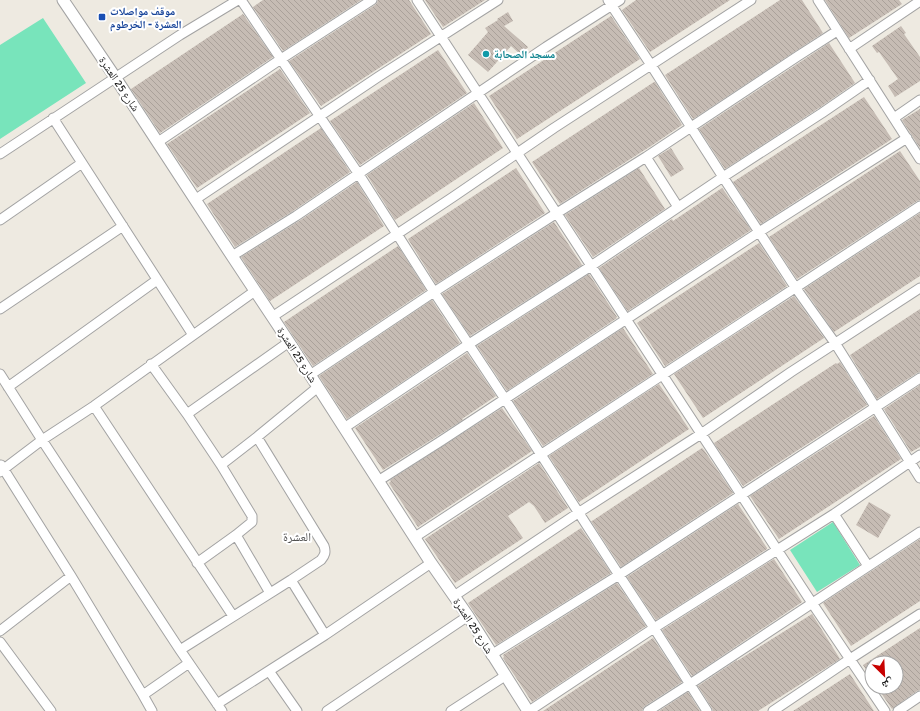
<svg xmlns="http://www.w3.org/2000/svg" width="920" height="711" viewBox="0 0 920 711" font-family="Signika,'Noto Naskh Arabic',sans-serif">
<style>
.pitch{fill:#78e4bb}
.building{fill:url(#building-back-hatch)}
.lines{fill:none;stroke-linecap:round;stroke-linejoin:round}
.minor-casing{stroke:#a3a3a3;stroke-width:11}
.tertiary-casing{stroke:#a3a3a3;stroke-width:13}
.minor{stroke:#fff;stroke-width:9}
.tertiary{stroke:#fff;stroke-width:11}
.transit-dot{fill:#1a4fb4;stroke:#fff;stroke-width:1.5}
.culture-dot{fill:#0f9aa8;stroke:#fff;stroke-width:1.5}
.labels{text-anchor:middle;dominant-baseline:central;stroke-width:4;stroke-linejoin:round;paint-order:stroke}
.transit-label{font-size:11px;font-weight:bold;fill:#164399;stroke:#fff;text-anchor:start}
.culture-label{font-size:11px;font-weight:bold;fill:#0d838f;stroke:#fff;text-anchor:start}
.street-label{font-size:11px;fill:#1c1c1c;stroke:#fff}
.neighbourhood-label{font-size:12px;fill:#4f4f4f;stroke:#fff}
</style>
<defs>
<pattern id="building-back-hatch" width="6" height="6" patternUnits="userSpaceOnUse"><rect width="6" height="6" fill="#c6bcb4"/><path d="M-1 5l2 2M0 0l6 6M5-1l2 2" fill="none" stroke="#aaa19a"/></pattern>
</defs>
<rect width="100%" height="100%" fill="#eeeae1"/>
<path class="pitch" d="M43 18 86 83 0 139V45Z
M833 522 860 565 817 592 790 550Z"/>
<path class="building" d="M263 0H361L283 51 253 7Z
M378 0H409L431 34 321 106 289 61 375 5 377 3Z
M425 0H485L443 27Z
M636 0H730L650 52 622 10Z
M780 0H802L823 33 693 119 665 75Z
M825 0H899L902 4 849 38Z
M508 12 513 21 504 26 528 47 521 55 511 46 488 72 468 55 488 32 485 28 498 20 497 19Z
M243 14 273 57 160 133 131 89Z
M611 16 640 59 517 139 489 96Z
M901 26 906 33 904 34 920 57V81L895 97 888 86 898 79 879 52 877 53 872 46Z
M829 43 855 83 819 108 725 169 699 129Z
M438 50 467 93 360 165 330 121Z
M280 69 310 113 197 188 167 144Z
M654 82H655L682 125 651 146 632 158 560 204 532 162Z
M864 97 892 139 761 224 733 182Z
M474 103 503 148 395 220 367 175Z
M920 109V148L902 120Z
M321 128 350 172 293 211 235 247 207 204Z
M671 148 684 169 671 177 658 156Z
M900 151 920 181V200L917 201 797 279 769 237Z
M516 168 545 213 436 284 408 239Z
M639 168 665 209 593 257 565 215Z
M357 182 384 226 270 301 241 257 299 221Z
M722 188 723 189 751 230 628 311 627 310 599 268 672 219 673 221Z
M920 213V276L834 332 804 289Z
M554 222 582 265 470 336 442 294Z
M759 243 787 286 665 366 637 323Z
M398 246 426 290 313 366 284 322Z
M589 274 617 317 616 318H617L507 391 477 346Z
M794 296 824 338 703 418 674 374Z
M432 300 460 343 347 419 319 376Z
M920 309V372L917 373 877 399 850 355Z
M623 328 653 374 543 446 513 401Z
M467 353 496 396 462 419 463 420 383 470 355 428Z
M840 362 867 405 743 486 714 443 836 363 837 364Z
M659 384 689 429 579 502 549 456Z
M920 385V447L911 452 884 409Z
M502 408 532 451 418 527 389 483 391 481 390 480Z
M874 416 901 459 779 539 750 496Z
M702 448 704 450 733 493 621 567 591 521H592Z
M539 463 568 508 545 523 534 506 529 502 508 516 523 538 455 583 425 539Z
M869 502 891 515 878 538 856 525Z
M738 504 767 548V549L656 620 627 577Z
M581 528 611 573 496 645 468 603Z
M920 539V601L851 646 823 603Z
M774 559 802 602 692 676 662 630Z
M617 583 646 626 532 702 503 658 504 657 503 655Z
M812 614 840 659 758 711H713L712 708 698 686 737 660V661Z
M920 628V690L917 691 892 709 877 687H896V663H872V679L863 665Z
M653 638 682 682 645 706 643 708 642 711H543Z
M850 674 874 711H793L827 689Z
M688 692 700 711H659Z"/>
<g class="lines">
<g class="minor-casing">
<path id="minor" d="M241 0 358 173 434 292 505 399 619 575 654 628 707 711
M417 0 812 603 885 711
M608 0 651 65 723 177 795 287 835 343 920 478
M818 0 920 159
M849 49 920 1
M53 118 193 335
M894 118 920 100
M158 142 192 119 281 59 372 0
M0 154 180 35 238 0
M646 157 678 207
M196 199 378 77 498 0
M0 220 82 163
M232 256 296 216 546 47 620 0
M0 309 123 226
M272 317 453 197 554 128 751 0
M151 364 187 414 221 465 252 516V522L236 535 197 563
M0 374 42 440 180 650 222 711
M310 375 434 292 557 213 646 157 798 56 837 31
M8 387 157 280
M94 406 233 616
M187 414 289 342
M344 428 469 344 591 266 723 177 822 113 870 80
M1 465 71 576 143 695 152 711
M221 465 257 437 318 387
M0 472 42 440 94 406 255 291
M378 481 441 441 759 232 907 138
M834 514 868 566
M236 535 270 593
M415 537 920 206
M291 580 325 635
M454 596 578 513 701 434 791 372 920 288
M0 631 71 576
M0 642 51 711
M180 650 291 580 321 560C325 555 326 552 324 546L257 437
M491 655 619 575 920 378
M269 671 297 711
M143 695 189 663
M217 704 325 635 431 563
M327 711 468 616
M451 711 505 676
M529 711 654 628 834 514 920 455
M648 711 690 684 920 532
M773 711 850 659 920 614
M898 711 920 696"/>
</g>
<g class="tertiary-casing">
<path id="tertiary" d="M63 0 115 77 232 256 289 342 431 563 468 616 528 711"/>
</g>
<use href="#minor" class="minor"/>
<use href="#tertiary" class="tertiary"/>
</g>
<rect class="transit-dot" x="98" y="13" width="8" height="8" rx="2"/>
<circle class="culture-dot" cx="486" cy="54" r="4"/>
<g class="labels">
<g class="transit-label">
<text x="110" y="11">موقف مواصلات<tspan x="110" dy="13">العشرة - الخرطوم</tspan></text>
</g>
<g class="culture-label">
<text x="494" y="54">مسجد الصحابة</text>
</g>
<g class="street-label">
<text transform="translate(119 84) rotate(56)">شارع 25 العشرة</text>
<text transform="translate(297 355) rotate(57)">شارع 25 العشرة</text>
<text transform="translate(473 626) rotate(57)">شارع 25 العشرة</text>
</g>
<g class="neighbourhood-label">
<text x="297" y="537">العشرة</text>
</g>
</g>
<g transform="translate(884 675) rotate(156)"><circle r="19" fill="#ffffff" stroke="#a4a4a4"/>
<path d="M0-3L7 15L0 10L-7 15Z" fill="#c80100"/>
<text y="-6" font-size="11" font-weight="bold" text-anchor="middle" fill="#1c1c1c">ش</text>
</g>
</svg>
